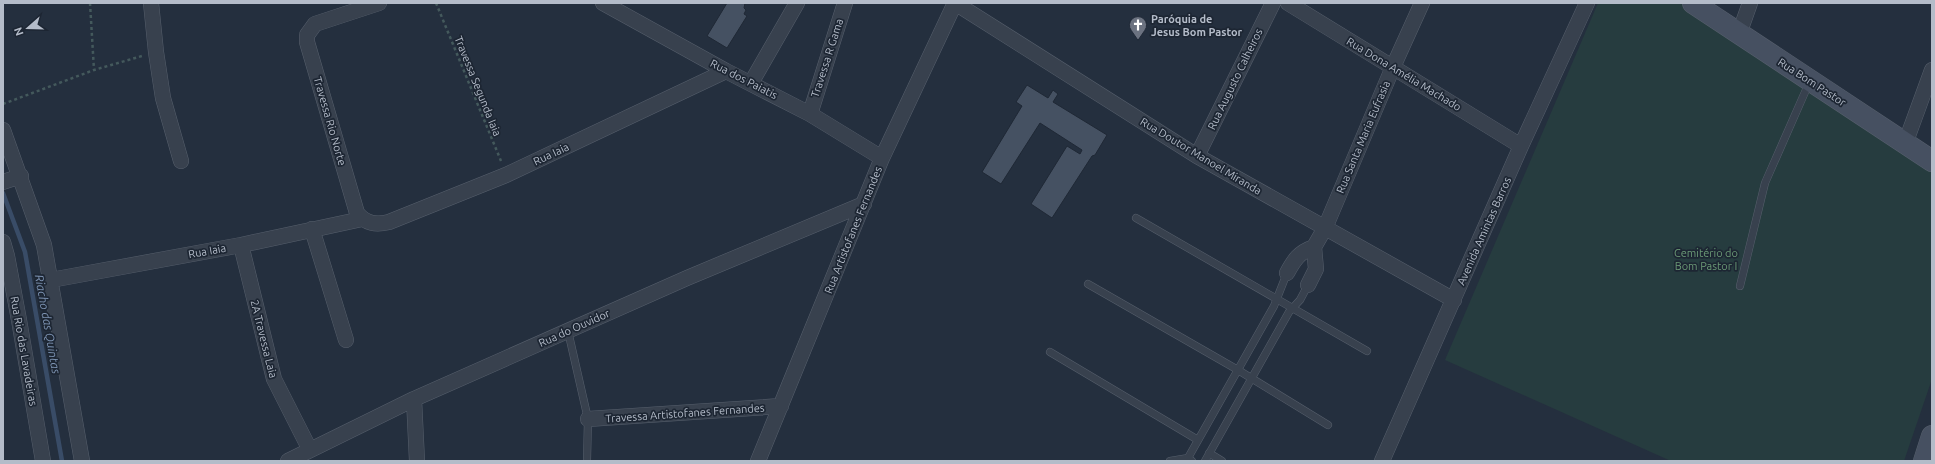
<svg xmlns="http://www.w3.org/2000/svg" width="1935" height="464" viewBox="0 0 1935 464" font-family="Ubuntu,sans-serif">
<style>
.green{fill:#263c3f}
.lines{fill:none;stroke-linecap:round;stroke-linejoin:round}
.stream{stroke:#394c67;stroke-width:4.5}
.building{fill:#455162;stroke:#1f2835}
.lane-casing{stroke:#565f6c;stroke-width:8}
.street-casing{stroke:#565f6c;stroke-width:16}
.secondary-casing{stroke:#565f6c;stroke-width:22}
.path{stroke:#44595c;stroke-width:2.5;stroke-dasharray:3 3;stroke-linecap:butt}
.lane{stroke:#38414e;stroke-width:7}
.street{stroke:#38414e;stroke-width:15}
.secondary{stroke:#465061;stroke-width:21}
.labels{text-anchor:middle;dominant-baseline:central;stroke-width:3.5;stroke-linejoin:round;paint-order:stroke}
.poi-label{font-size:11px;font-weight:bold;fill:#b4bcc9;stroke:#1d2633;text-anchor:start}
.street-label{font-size:11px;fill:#b4bcc9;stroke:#1d2633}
.park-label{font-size:11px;fill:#6b9a76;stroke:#1d2633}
.water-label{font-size:12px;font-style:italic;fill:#7c92b1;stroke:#1d2633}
</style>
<rect width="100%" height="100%" fill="#242f3e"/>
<path class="green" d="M1598 3H1683L1932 172V379L1904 461H1671L1445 360Z"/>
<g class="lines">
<path class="stream" d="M3 193 25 252 62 461"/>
</g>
<path class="building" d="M727 3H745L744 8 746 10 744 14 747 16 727 48 707 36Z
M1027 85 1048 98 1053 90 1058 94 1053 102 1107 135 1095 155 1092 156 1052 218 1031 204 1067 146 1080 154 1082 150 1040 123 1001 184 982 172 1022 106 1016 102Z"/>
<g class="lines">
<g class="lane-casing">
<path id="lane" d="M1136 218 1367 351
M1088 284 1238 370 1328 425
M1740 286 1765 183 1809 83
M568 331 588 419 587 461
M1050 352 1198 440
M1209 453 1222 461
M1188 458 1274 306 1287 273
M1170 461 1188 458 1192 461
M1205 461 1289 312 1300 300 1308 285"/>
</g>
<g class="street-casing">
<path id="street" d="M151 3 156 52 163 98 181 161
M379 3 315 24 307 35V42L357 213C366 224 376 225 389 222L506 175 726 71
M603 3 726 71 810 114 882 158
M955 3 1197 156 1454 300
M1288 3 1521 146
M1739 34 1750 3
M751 83 797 3
M810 114 845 3
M3 130 44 245 82 461
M1905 144 1932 70
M1197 156 1273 3
M3 182 21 176
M312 229 346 340
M3 242 7 256 19 320 43 461
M241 245 274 379 310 450
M1287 273C1294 260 1299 252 1314 247
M51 280 241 245 362 219
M1308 285 1316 269 1314 247 1325 228 1393 67 1422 3
M414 399 417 461
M588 419 781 406
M288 461 414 399 687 278 864 204
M758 461 882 158 955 3
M1382 461 1521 146 1587 3"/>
</g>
<g class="secondary-casing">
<path id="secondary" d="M1693 3 1932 161
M1924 461 1932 436"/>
</g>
<path class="path" d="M90 3 94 70
M436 3 501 161
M3 104 94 70 142 56"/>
<use href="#lane" class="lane"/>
<use href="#street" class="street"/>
<use href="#secondary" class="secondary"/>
</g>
<defs>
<g id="church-pin" transform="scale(0.9)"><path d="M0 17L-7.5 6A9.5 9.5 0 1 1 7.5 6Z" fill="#6b7280" stroke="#1d2633"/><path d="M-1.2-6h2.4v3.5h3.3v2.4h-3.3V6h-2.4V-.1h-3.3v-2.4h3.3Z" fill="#fff"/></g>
</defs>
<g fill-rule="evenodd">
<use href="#church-pin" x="1138" y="25"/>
</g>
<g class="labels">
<g class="poi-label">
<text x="1151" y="19">Paróquia de<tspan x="1151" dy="13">Jesus Bom Pastor</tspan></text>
</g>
<g class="street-label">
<text transform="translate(827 58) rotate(-72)">Travessa R Gama</text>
<text transform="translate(1404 74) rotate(31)">Rua Dona Amélia Machado</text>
<text transform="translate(744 79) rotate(27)">Rua dos Paiatis</text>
<text transform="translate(1235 79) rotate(-64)">Rua Augusto Calheiros</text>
<text transform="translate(1812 82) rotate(33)">Rua Bom Pastor</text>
<text transform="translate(478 86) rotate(68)">Travessa Segunda Iaia</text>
<text transform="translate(330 121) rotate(74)">Travessa Rio Norte</text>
<text transform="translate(1363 137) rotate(-67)">Rua Santa Maria Eufrasia</text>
<text transform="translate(551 154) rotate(-25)">Rua Iaia</text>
<text transform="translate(1201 156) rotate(31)">Rua Doutor Manoel Miranda</text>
<text transform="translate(853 230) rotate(-68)">Rua Artistofanes Fernandes</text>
<text transform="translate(1484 231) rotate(-66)">Avenida Amintas Barros</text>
<text transform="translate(207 251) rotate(-10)">Rua Iaia</text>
<text transform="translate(574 328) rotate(-24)">Rua do Ouvidor</text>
<text transform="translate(264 339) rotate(76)">2A Travessa Laia</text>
<text transform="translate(24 351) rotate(80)">Rua Rio das Lavadeiras</text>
<text transform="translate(685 413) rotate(-4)">Travessa Artistofanes Fernandes</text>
</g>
<g class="park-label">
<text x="1706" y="253">Cemitério do<tspan x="1706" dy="13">Bom Pastor I</tspan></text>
</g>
<g class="water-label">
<text transform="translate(48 324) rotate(80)">Riacho das Quintas</text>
</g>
</g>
<rect width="1935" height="464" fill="none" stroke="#b4bcc9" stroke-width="8"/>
<g transform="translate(28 28) rotate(250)" stroke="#1d2633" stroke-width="3" paint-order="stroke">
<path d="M0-3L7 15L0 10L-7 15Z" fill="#b4bcc9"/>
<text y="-6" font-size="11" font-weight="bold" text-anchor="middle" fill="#b4bcc9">N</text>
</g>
</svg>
